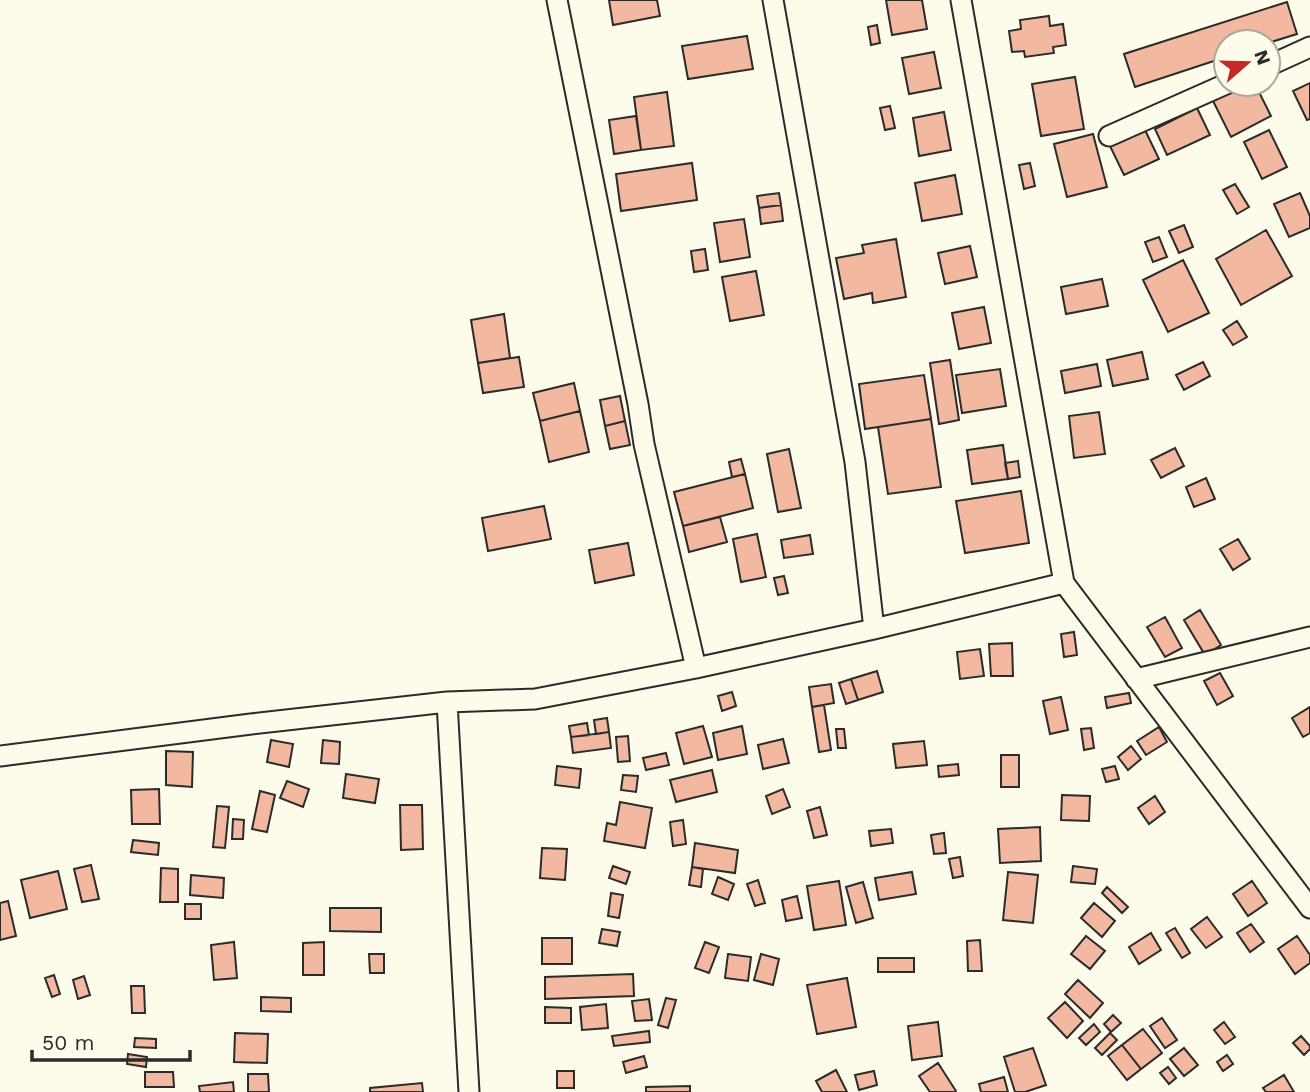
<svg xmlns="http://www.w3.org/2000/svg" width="1310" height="1092" viewBox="0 0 1310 1092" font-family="'Work Sans',sans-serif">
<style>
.building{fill:#f2b8a0;stroke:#2b2b2b;stroke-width:2}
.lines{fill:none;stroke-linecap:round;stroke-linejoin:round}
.street-casing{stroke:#2b2b2b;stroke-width:23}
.street{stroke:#fdfbea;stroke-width:19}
</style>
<rect width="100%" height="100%" fill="#fdfbea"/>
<path class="building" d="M609 0H657L660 16 613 25Z
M886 0H922L927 29 892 35Z
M1287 2 1297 34 1268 43 1226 42V57L1135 87 1124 54Z
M1049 16 1050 26 1063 24 1066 45 1053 47 1054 53 1025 57 1024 51 1012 52 1009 31 1021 29 1020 20Z
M877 25 880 43 871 45 868 27Z
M747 36 753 69 688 79 682 46Z
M934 52 941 88 909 94 902 58Z
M1075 77 1084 129 1041 136 1032 84Z
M1310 83V119L1307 120 1293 91Z
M1241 84H1255L1271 116 1231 137 1212 99Z
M667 92 674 146 641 150 634 97Z
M890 106 895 128 885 130 880 108Z
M1197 108 1210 135 1167 155 1155 129Z
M944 112 951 150 919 156 913 118Z
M636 116 641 150 614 154 609 120Z
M1145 130 1159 159 1124 175 1110 146Z
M1269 130 1287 167 1262 179 1244 142Z
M1093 134 1107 187 1067 197 1054 144Z
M692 163 697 200 621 211 616 174Z
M1030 163 1035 186 1024 189 1019 165Z
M955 175 962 214 922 221 915 183Z
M1235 184 1249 207 1237 214 1223 190Z
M779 193 781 205 759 208 757 196Z
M1300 193 1310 216V228L1289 237 1274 204Z
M781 205 783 221 761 224 759 208Z
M744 219 750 257 720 262 714 223Z
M1184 225 1193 247 1179 253 1169 231Z
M1266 230 1292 276 1241 305 1216 259Z
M1159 237 1167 257 1153 262 1145 242Z
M896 239 906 297 873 303 872 293 844 299 836 258 864 253 862 245Z
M970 246 977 277 945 284 938 253Z
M705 249 708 270 694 272 691 251Z
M1183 260 1209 313 1168 332 1143 280Z
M756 271 764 315 730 321 722 277Z
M1102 279 1108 306 1066 314 1061 287Z
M984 307 991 343 959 349 952 313Z
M504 314 510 358 478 363 471 320Z
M1237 321 1247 337 1233 345 1223 330Z
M1142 352 1148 379 1113 386 1107 360Z
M519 357 524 387 483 393 478 363Z
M950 360 959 420 939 424 930 363Z
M1203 362 1210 376 1184 390 1176 375Z
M1097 364 1101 386 1065 393 1061 371Z
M1000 369 1006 406 962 413 956 375Z
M924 375 931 419 865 429 859 384Z
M574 383 580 411 540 421 533 393Z
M620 396 625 421 605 426 600 400Z
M580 411 589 452 549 462 540 421Z
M1099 412 1105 454 1074 458 1069 416Z
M931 419 941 487 888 494 878 427Z
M625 421 630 445 610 449 605 426Z
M1003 445 1008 479 972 484 967 450Z
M1175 448 1184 466 1161 478 1151 460Z
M789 449 801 508 778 512 767 454Z
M741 459 745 474 732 477 729 462Z
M1018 461 1020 477 1008 479 1005 463Z
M745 474 753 508 683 526 674 492Z
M1206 478 1215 499 1194 507 1186 487Z
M1021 491 1029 543 965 553 956 501Z
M544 506 551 539 488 551 482 518Z
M720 517 727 542 689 552 683 526Z
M757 534 766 577 741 582 733 539Z
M810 535 813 554 784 558 781 540Z
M1238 539 1250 559 1233 570 1220 549Z
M628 543 634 575 595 583 589 550Z
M784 576 788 593 778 595 774 578Z
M1200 610 1221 645 1205 655 1184 620Z
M1165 617 1182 648 1165 657 1147 627Z
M1074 632 1077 655 1064 657 1061 634Z
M1012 643 1013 676H991L989 644Z
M980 649 984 676 960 679 957 652Z
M877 671 883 692 858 700 851 679Z
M1220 673 1233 696 1217 705 1204 681Z
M851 679 858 700 846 704 839 683Z
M831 684 834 703 812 707 809 687Z
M732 692 736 706 722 711 718 696Z
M1129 693 1131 703 1107 708 1105 697Z
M1061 697 1068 730 1050 734 1043 701Z
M824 705 831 750 819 752 812 707Z
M1310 707V733L1303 737 1292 718Z
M607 718 609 732 596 734 594 720Z
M587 723 589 735 571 737 569 726Z
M703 726 712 757 684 764 676 733Z
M742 726 747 754 718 760 713 733Z
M1159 727 1167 742 1146 755 1137 741Z
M1091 728 1094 748 1084 750 1081 729Z
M836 729H844L846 748H838Z
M609 732 611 748 573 753 571 737Z
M628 736 630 761 618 762 616 737Z
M783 739 789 763 763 769 758 745Z
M271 740 293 744 289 767 267 762Z
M323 740 340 742 339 764 321 763Z
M924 741 927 765 896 768 893 744Z
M1131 746 1141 759 1128 770 1118 757Z
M166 751 193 752 192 787 166 785Z
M666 753 669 765 646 770 643 758Z
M1001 755H1019V787H1001Z
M958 764 959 775 939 777 938 766Z
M557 766 581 769 579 788 555 785Z
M1115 766 1119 779 1106 782 1102 769Z
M712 770 717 792 676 802 670 780Z
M346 774 379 779 375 803 343 798Z
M623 775 638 776 636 792 621 790Z
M287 781 309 789 303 807 280 798Z
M159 789 160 824H132L131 790Z
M783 789 790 807 772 814 766 796Z
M260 791 275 795 267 832 252 829Z
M1062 795 1090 796 1089 821 1061 820Z
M1155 796 1165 812 1149 824 1138 808Z
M620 802 652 808 645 848 604 841 607 823 616 825Z
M400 805H422L423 849 401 850Z
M217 806 229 807 225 848 213 847Z
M820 807 827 835 814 838 807 811Z
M233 819 244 820 243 839H232Z
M683 820 686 844 673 846 670 822Z
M1040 827 1041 861 1000 863 998 829Z
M891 829 893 843 871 846 869 831Z
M944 833 946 853 934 854 931 835Z
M133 840 159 843 158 855 131 852Z
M695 843 738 850 735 873 692 867Z
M542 848 567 849 565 880 540 878Z
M960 857 963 876 953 878 949 859Z
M91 865 99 899 82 902 74 869Z
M613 866 630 872 626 884 609 878Z
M1073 866 1097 869 1095 884 1071 882Z
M692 867 703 869 701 887 689 885Z
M161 868 178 869V902H160Z
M58 871 67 909 30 918 21 880Z
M912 872 916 894 879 900 875 878Z
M1008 872 1038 875 1033 923 1003 920Z
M191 875 224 878 223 898 190 895Z
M718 877 734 884 728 900 712 894Z
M758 880 765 903 755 906 747 884Z
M839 881 846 925 814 930 807 886Z
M1252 881 1267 903 1248 916 1233 894Z
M863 882 873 918 856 923 846 887Z
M1107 887 1128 907 1122 913 1102 893Z
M611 893 623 895 619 918 608 916Z
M797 896 802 918 786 921 782 900Z
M8 901 16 936 0 940V903Z
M1094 903 1115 921 1102 937 1081 918Z
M185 904H201V919H185Z
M330 908H381V932L330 931Z
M1207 917 1222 937 1206 948 1191 929Z
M1251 924 1264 942 1250 952 1237 933Z
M1175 928 1190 953 1182 958 1166 933Z
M602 929 620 932 617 946 599 943Z
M1151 933 1161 950 1139 964 1129 947Z
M1086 936 1105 951 1090 969 1071 954Z
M1297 936 1310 955V963L1295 974 1278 949Z
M542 938H572V964H542Z
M980 940 982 971H968L967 941Z
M234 942 237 978 214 980 211 945Z
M324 942V975H303V943Z
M705 942 719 947 709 973 695 968Z
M369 954H384V973H370Z
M728 954 751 957 748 981 725 978Z
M761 954 779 959 773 985 754 980Z
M878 958H914V972H878Z
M633 974 634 996 545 999V977Z
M54 975 60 994 52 997 45 978Z
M84 976 90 995 78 999 73 980Z
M847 978 856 1027 817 1034 807 985Z
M1078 980 1103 1003 1090 1018 1065 994Z
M131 986H144L145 1013H132Z
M261 997 291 998V1012L261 1011Z
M666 998 676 1000 668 1028 658 1025Z
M649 999 652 1020 635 1021 632 1001Z
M1065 1002 1083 1021 1067 1038 1048 1018Z
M606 1004 608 1028 582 1030 580 1007Z
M545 1007 571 1008V1023H545Z
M1113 1015 1121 1023 1111 1032 1104 1024Z
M1162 1018 1177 1040 1165 1048 1150 1026Z
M938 1022 942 1056 912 1060 908 1026Z
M1224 1022 1235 1037 1225 1044 1214 1030Z
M1094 1024 1100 1032 1086 1045 1079 1038Z
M1143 1029 1162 1053 1141 1069 1122 1045Z
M649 1031 650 1042 614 1046 612 1036Z
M235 1033 268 1034 267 1063 234 1062Z
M1110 1033 1117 1040 1102 1055 1095 1048Z
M1301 1036 1310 1046V1049L1304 1055 1293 1043Z
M135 1038 156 1039V1048L134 1047Z
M1122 1045 1141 1069 1127 1080 1108 1056Z
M1033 1048 1046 1085 1025 1092H1015L1004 1057Z
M1184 1048 1198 1065 1184 1076 1170 1059Z
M128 1054 147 1057 146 1067 127 1064Z
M1227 1055 1233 1064 1223 1071 1217 1062Z
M644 1056 647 1067 626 1073 623 1062Z
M938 1063 956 1091 955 1092H930L919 1076Z
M1168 1067 1176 1078 1169 1084 1160 1073Z
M836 1070 847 1092H822L816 1081Z
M557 1071H574V1088H557Z
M874 1071 877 1085 859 1090 855 1075Z
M145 1072H173L174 1087H145Z
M248 1074H268L269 1092H248Z
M1284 1075 1294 1092H1266L1263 1088Z
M1004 1077 1008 1092H981L979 1084Z
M233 1082 234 1092H200L199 1086Z
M422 1083 423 1092H370V1088Z
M690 1086V1092H646V1087Z"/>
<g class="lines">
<g class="street-casing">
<path id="street" d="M557 0 638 404 644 444 696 668
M773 0 855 462 874 629
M961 0 1064 583 1310 908
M1268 66 1310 47
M1109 136 1226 84
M1136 679 1310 637
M447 702 469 1092
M0 756 251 724 447 702 535 699 696 668 874 629 1064 583"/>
</g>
<use href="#street" class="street"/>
</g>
<g transform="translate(1247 63) rotate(70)"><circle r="33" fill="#fdfbea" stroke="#a9a89e" stroke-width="2"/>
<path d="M0-5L12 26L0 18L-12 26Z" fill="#c62828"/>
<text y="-10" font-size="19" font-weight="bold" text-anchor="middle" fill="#2b2b2b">N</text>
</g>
<path d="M32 1050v10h158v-10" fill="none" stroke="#2b2b2b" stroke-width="3.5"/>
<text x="42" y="1050" font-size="21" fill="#2b2b2b" stroke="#fdfbea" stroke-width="5" paint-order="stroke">50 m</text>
</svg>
